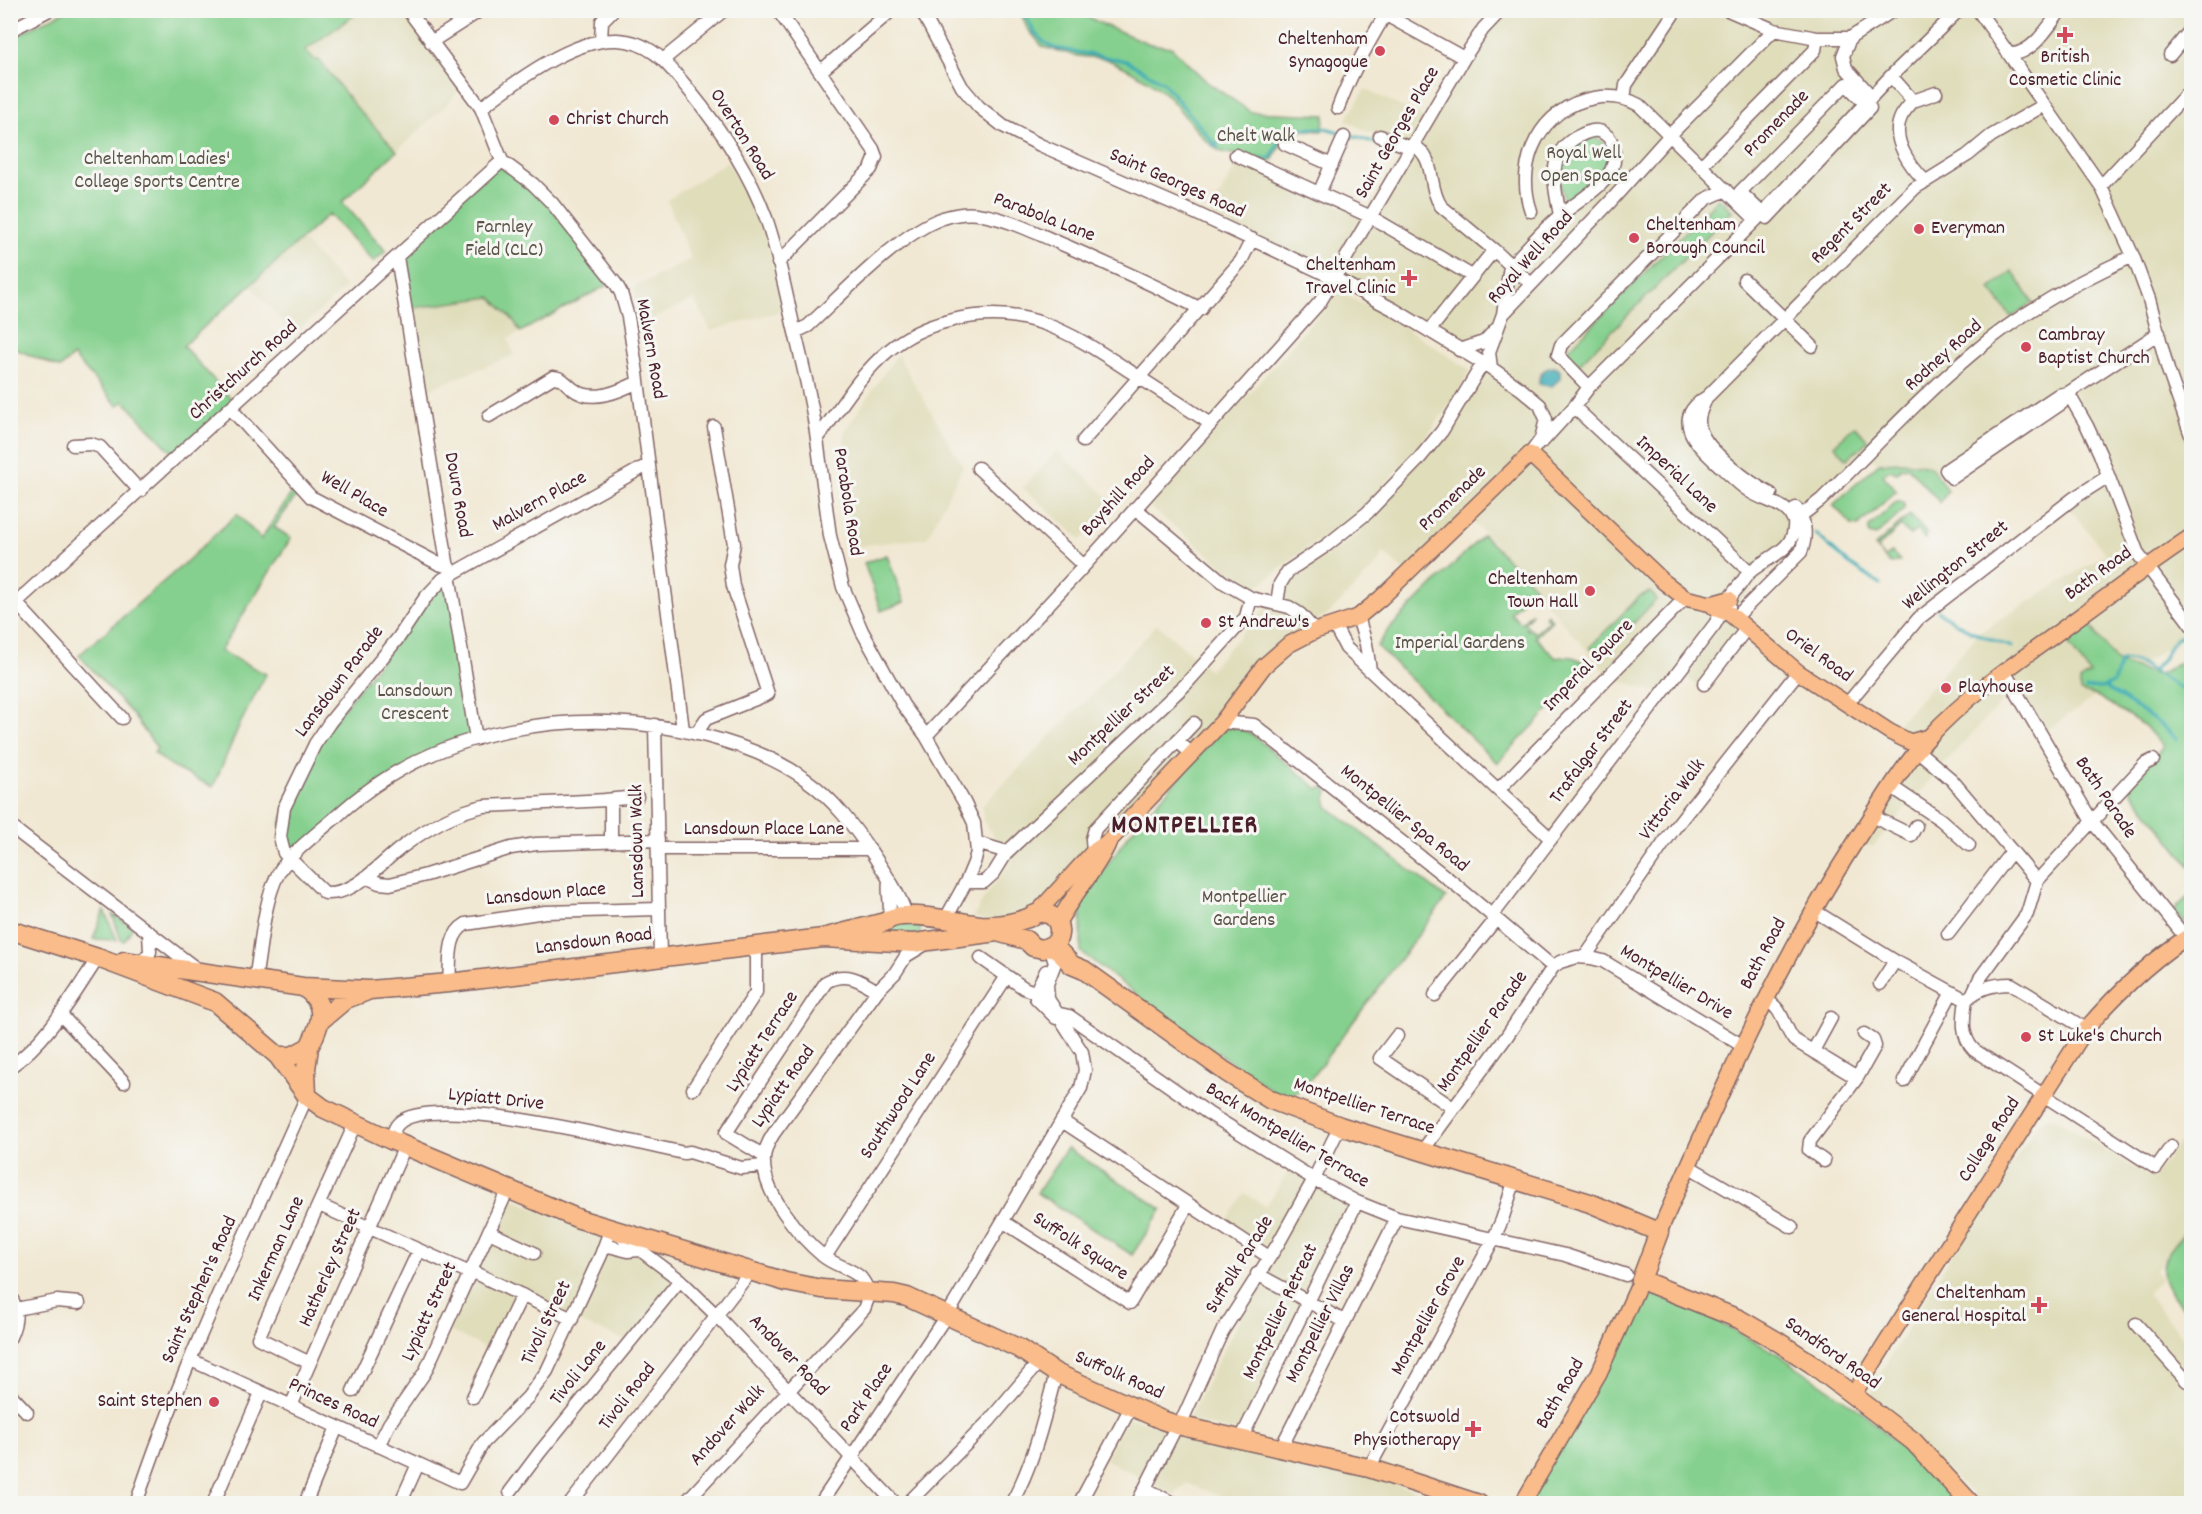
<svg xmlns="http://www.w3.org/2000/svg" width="2202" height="1514" viewBox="0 0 2202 1514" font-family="Dekko,sans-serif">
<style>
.built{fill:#e0ddbb}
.green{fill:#85d08e;stroke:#68785c;stroke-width:1.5}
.water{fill:#39aab5;stroke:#426470;stroke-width:1.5}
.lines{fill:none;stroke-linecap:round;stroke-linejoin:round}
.stream{stroke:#39aab5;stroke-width:3}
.minor-casing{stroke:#846566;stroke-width:15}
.major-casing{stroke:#846566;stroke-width:18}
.highway-casing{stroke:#846566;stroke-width:21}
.minor{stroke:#fff;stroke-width:12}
.major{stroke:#f9bc8a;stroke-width:15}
.highway{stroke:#f9bc8a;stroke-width:18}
.poi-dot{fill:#d1495b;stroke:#f6f6f2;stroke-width:2}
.labels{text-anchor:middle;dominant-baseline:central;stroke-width:6;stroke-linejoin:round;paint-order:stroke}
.poi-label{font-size:20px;fill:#4a1f2b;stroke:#f6f6f2;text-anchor:start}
.street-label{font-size:20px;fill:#4a1f2b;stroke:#f6f6f2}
.park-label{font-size:20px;fill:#5c5449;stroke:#f6f6f2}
.district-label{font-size:26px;font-weight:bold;letter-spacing:1.5px;fill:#4a1f2b;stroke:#f6f6f2}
</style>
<rect width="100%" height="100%" fill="#f6f6f2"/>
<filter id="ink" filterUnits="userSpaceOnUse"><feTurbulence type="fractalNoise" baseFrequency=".0167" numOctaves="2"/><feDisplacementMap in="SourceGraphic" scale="12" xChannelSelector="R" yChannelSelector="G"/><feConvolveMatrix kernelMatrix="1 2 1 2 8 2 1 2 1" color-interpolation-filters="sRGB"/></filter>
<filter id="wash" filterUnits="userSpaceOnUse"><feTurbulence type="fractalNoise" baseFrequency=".008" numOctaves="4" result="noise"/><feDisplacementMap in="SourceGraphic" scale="24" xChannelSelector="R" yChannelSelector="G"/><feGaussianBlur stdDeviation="1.35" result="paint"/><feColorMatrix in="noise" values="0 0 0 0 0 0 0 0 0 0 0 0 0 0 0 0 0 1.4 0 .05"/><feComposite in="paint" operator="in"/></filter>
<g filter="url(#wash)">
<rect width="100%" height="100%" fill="#f1e8d3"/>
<path class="built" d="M360 11H408L464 85 445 106 397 151 355 106 319 60 315 61 305 50Z
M1501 11H2191V631L2044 732 2011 692 1942 766 1873 847 1861 842 1915 747 1894 728 1980 632 2106 554 2067 505 2108 469 2075 392 1943 473 1861 458 1732 612 1749 634 1699 687 1682 674 1667 695 1611 678 1487 535 1470 520 1411 576 1382 552 1379 562 1332 611 1303 629 1193 743 1123 811 1036 907 994 922 973 917 989 890 1013 861 994 837 983 819 982 806 1094 692 1157 624 1209 670 1256 617 1292 581 1313 564 1362 532 1360 526 1494 367 1209 214 1240 159 1364 217 1406 150 1346 121 1365 89 1424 118Z
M728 161 767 240 784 310 711 331 694 299 640 325 634 288 691 259 667 200Z
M301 239 346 287 294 334 250 285Z
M1336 291 1389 317 1470 370 1457 396 1417 449 1367 503 1354 517 1315 542 1258 586 1229 571 1150 507 1324 308Z
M491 297 514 321 520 332 508 339 514 355 420 393 406 309Z
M897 354 963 466 927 538 850 547 844 432Z
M1057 451 1114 503 1081 540 1023 488Z
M2046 1118H2054L2152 1179 2191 1127V1224L2155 1271 2162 1279 2147 1294 2191 1347V1503H1982L1871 1402 1874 1384 1947 1263 2039 1123Z
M1291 1168 1355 1204 1242 1433 1187 1421 1257 1285 1279 1254 1226 1222 1244 1193 1266 1206Z
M507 1196 685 1275 627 1341 523 1300 496 1353 447 1330Z
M1128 1417 1194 1438 1381 1480 1445 1499 1443 1504 1236 1503 1187 1483 1174 1495 1105 1459Z"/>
<path class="green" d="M65 11H360L305 50 315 60H319L355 106 397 151 342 202 386 251 373 262 329 214 183 346 236 404 177 458 124 401 118 406 73 356 60 368 11 347V38Z
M1020 11H1076L1104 25 1150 44 1171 47 1207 82 1251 112 1325 115 1322 131 1302 130 1287 134 1273 159 1263 167 1236 155 1219 151 1204 139 1168 96 1149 81 1126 68 1106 59 1078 56 1043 47 1027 28Z
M1590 138C1603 138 1608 146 1611 158 1607 165 1604 174 1598 181 1590 191 1575 195 1566 204 1565 197 1562 193 1560 186 1555 164 1570 145 1590 138Z
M502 161 533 184 613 282 520 332 514 321 491 297 406 309 397 257Z
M1719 198 1732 211 1577 366 1564 354Z
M2012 271 2033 302 2011 317 1990 289Z
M1855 426 1868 441 1847 459 1834 445Z
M1906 462 1930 466 1948 491 1940 503 1908 467 1901 468 1897 473 1890 470 1883 475 1897 492 1894 493 1858 526 1852 525 1833 505 1879 463Z
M293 491 297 495 274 527 291 538 220 651 266 674 239 726 213 787 174 768 154 753 157 748 132 714 79 655 186 562 237 514 261 539Z
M1897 501H1901L1904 504V510L1876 536 1869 534V527Z
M1910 515 1927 534 1925 539 1917 530 1910 535 1901 526 1877 548 1885 558 1892 552 1900 561 1892 564 1889 563 1875 546Z
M1483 535 1535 587 1510 613 1521 623 1531 613 1532 614 1524 623 1528 627 1526 629 1528 630 1530 629 1535 633 1549 620 1545 616 1547 614 1552 620 1535 637 1556 658C1570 654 1580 658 1590 668L1497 763 1377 646 1389 629Z
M887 555 904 602 881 611 864 563Z
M451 573 476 739 407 767 290 859 281 823 315 744Z
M1650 592 1657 599 1601 657 1590 647 1640 596Z
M2090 625 2117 662 2158 675 2191 656V867L2128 787 2163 747 2145 726 2099 697 2080 691V681L2090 674 2067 642Z
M1233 727 1249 732 1318 789 1325 787 1328 792 1326 798 1328 807 1446 898 1306 1085 1286 1100 1161 1013 1081 952V903L1128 835 1211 742 1218 731Z
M2191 894V920L2185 924 2174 910Z
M104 910 117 940 93 939Z
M112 914 133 927 124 941 121 940Z
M891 923 918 924 921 927 919 935 890 936 889 932Z
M1067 1148 1162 1209 1132 1255 1037 1193Z
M2191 1224V1317C2178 1301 2156 1283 2165 1259 2169 1249 2185 1233 2191 1224Z
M1642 1289 1708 1317 1778 1354 1864 1413 1959 1503 1522 1504Z"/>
<path class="water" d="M1554 367 1560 370V379L1551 387 1539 384C1538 374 1544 368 1554 367Z"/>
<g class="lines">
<path class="stream" d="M1023 10 1034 32 1044 42 1054 48 1127 61 1163 82 1218 148
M1263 131 1286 133
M1213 144 1236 136
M1262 159 1271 158 1280 139 1291 129 1325 128 1361 138 1389 148
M1815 533 1848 563 1881 585
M1938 611C1960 628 1986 638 2012 647
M2153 671 2183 690
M2104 687 2155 720 2177 739
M2086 689 2101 688 2113 683 2121 661C2133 658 2143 666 2153 671 2156 667 2160 663 2163 659 2171 646 2173 633 2192 637"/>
</g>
</g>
<g filter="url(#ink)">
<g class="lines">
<g class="minor-casing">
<path id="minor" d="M408 10 481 108 502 161 533 184 552 203 616 284 621 293 628 317 637 373 683 730
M778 10 873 149 876 157 871 169 778 263
M921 10 962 87 979 107 1003 126 1040 145 1191 211 1334 278 1393 309 1491 368 1521 389 1540 405 1546 419 1541 439 1530 454
M1377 10 1464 58
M1728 10 1774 30 1817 38H1850L1894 10
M1978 10 2101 186 2133 256 2149 299 2168 370 2192 438
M10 24 13 29 49 10
M1850 38 1843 56 1846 68 1872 97
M601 41 602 21 613 10
M431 42 481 10
M2010 54C2032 55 2049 26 2061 10
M2170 55 2192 28
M664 59 724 10
M821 71 892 10
M1891 76 1913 101C1909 106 1904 111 1901 117 1890 140 1911 167 1926 182
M1846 84 1870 108 1767 218 1740 192Z
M1624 99 1626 85 1676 10
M1913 101 1936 93
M481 108C515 82 573 38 617 40 652 41 669 66 689 90 720 128 749 171 766 218 778 252 785 289 793 324 802 362 812 400 817 439
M1338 108C1350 75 1367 45 1385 15
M1380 136 1411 148
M1285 144 1332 165
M1413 145C1437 158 1427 186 1441 206L1494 250 1531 284
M1236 155 1371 217 1472 276
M1701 166 1815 50 1817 38
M2101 186 2192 88
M1319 193 1344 137
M1531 211C1514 162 1541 107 1594 98 1610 95 1625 97 1639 105L1756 220
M397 257 476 739
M1510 266C1527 249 1543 229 1562 214 1581 198 1619 181 1614 151 1613 145 1611 138 1606 135 1599 128 1589 131 1581 135 1545 151 1554 184 1560 215
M1744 280 1812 346
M1503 314 1510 266
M1429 331 1494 250
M795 332 808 326C843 294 899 233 943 218 956 214 970 212 983 215 1011 220 1038 234 1064 245 1110 265 1156 286 1201 309
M2159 333 2068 393 2087 426 2100 454 2138 554 2192 626
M1459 350 1484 342 1495 330
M1491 368 1489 352 1503 314 1610 202 1670 135 1774 30
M1589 387 1558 355 1561 345 1706 199 1726 190
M2068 393 2062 403 1952 478 1946 470 2058 395Z
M1705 401C1701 410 1697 418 1700 428 1705 450 1751 484 1771 494
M1574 407 1750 572
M231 409 311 497 439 564 449 567
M489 416 553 377C564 378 565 383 573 389 592 404 620 391 638 382
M1083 441 1241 261 1252 239
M1543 441 1574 407 1589 387 1756 220 1891 76 1959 10
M73 445 91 444 100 447 140 491
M978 468 1084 566
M1135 508 1223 582 1251 598 1289 607 1300 614 1315 631
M1794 521C1787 503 1763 501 1749 491 1738 484 1729 474 1720 466 1698 446 1669 420 1707 397L1915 188 1968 155 1991 136 2044 105
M10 596 122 718
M1277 603 1280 584 1288 571 1327 545 1367 513 1418 460 1442 431 1483 363
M1729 607C1729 597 1733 593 1739 586 1743 581 1746 575 1751 571 1769 556 1797 550 1794 521L1821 500C1871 451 1919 398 1973 353 2021 312 2076 282 2133 256
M10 608 502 161
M1358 617 1366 644 1370 670
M1735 618 1801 552C1807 537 1806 520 1796 508
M1334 625 1346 648 1498 790 1685 598
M2004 671 2091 820 2186 938
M1704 684 1746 629
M1847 704 1918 619 2074 498 2107 477
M1222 722 1254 725 1456 885 1553 967
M655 725 660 957
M696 734 706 719 768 694 733 586 730 565 734 544 714 427
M926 736 1084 566 1320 302 1464 58 1483 29 1501 10
M1177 741 1194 723
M1918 751 1952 780 2037 881
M1892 787 1941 820 1969 845
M1498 790 1551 839
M605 800 637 797
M1872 816 1911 835 1916 826
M10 826 198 970
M611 841V804L607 800 484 806C454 812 426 829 402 847 379 864 356 895 325 893L284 853 280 837 284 808 315 744 330 722 399 637 425 598 443 579 642 468 649 467
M977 843 1007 852
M658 849H869
M1093 852 1092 839 1095 829 1177 741 1191 753
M366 877 379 883 390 884 426 875 511 848 536 844 658 840
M966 882H984L994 873 1007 852 1186 684 1246 617 1251 598
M1813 910 1895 961 1966 1000
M1492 916 1715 624 1722 611
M889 919C892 906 887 894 889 881
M945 920 966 882 974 863 977 852 974 823 964 802 926 736 903 705 862 631 843 587 830 536 817 439C840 409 858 376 888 351 906 336 927 326 949 321 1024 301 1071 333 1131 372 1157 389 1184 406 1211 424
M1948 934 2012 851
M1585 957 1673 830 1798 672
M981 958 1024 988 1041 995
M141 963 150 952 149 933
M1046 971 1036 991V998L1056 1018
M255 980C261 947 263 904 278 874 287 856 320 831 336 817 433 726 581 703 706 736 741 745 776 758 805 779 834 799 855 828 874 856 886 875 898 891 905 911L914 915
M449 983C451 963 446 935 466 924L545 912 659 909
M1880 984 1895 961
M1973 993 1980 978 2027 914 2037 881 2145 764 2153 760
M1435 995 1496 919
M1765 1000C1784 1008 1782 1025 1794 1040L1857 1078
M60 1014 124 1082
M1056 1017 1060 1014 1069 1016 1208 1113 1314 1179 1357 1202 1397 1218 1565 1255 1626 1275
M2086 1029 2011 984C1994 984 1978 988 1966 1000 1963 1019 1961 1037 1974 1050L2156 1168 2171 1147
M1397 1036 1380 1058 1453 1108
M1813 1051 1831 1018
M10 1067C48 1041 73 995 98 958
M1904 1081 1952 992
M693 1089 756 992V945
M1062 1121 1269 1257
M391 1140C393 1134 394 1127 399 1123 434 1091 635 1143 684 1153L690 1152 741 1168 764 1166
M1423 1150 1507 1036 1553 967 1560 962 1577 957 1591 958 1603 961 1743 1046
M764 1156 726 1133 826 982C846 971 860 980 877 991
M1824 1161 1809 1150 1810 1141 1857 1078 1875 1046 1873 1040 1864 1034
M1688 1166 1792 1227
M319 1205 470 1273 477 1274 572 1319
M1004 1222 1130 1303 1188 1205
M489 1232 534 1253
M605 1245 628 1251 639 1250
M825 1257 1007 976
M1257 1274 1344 1321
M10 1296C19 1309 16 1324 10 1337
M16 1309 57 1301 79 1303
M2136 1324 2187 1381
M191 1360 460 1483 483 1443 528 1397 547 1371 601 1255 611 1228 680 1280 716 1315 896 1504
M310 1363 258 1338 355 1124
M353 1391 419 1250
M10 1394 27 1412
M473 1397 522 1295
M291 1406 405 1146
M1241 1439 1357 1202
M378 1446 389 1424 425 1372 508 1189
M1281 1448 1397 1218
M1369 1468 1494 1238 1502 1220 1515 1179
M1145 1488 1174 1504
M510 1492 540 1452 680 1280
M136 1504C182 1364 248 1230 307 1096
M213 1504 261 1393
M305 1504 337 1427
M400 1504 418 1464
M570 1504 750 1272
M684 1504 864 1309 870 1293C867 1288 864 1281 860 1277 850 1268 834 1265 823 1256 800 1237 764 1194 764 1163 763 1152 768 1142 774 1133L877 991 895 973 906 956 924 945
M820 1504 954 1304 1081 1088 1085 1070 1082 1052 1048 999 1047 984 1055 963 1050 947
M907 1504 989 1421 1039 1362
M1011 1504C1034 1463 1044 1418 1056 1373
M1079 1504 1131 1407
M1137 1504 1177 1425 1184 1416 1222 1332 1278 1244 1314 1179 1340 1126"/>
</g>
<g class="major-casing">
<path id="major" d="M1711 604 1729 599
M1037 913 1093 852 1109 841 1222 722 1264 666 1288 645 1315 631 1358 617 1381 598 1530 454 1664 582 1685 598 1711 604 1716 609 1730 614 1798 672 1890 732 1910 742 1929 737
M1058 923C1072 895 1095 873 1108 844
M1659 1232C1719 1096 1778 961 1859 836 1881 803 1902 766 1929 737 1963 700 2004 671 2045 642 2093 607 2141 570 2192 536
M1853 1395 2086 1029C2116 994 2152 959 2192 934
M1522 1504 1599 1373 1641 1280"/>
</g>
<g class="highway-casing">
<path id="highway" d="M10 930 98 958 215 1002 278 1056 307 1096 323 1108 391 1140 579 1219 786 1282 822 1289 894 1294 907 1297 1018 1348 1056 1373 1162 1420 1177 1425 1369 1468 1479 1504
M1053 945 1072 965 1084 970 1226 1072 1271 1100 1340 1126 1590 1203 1659 1232 1641 1280 1739 1319 1777 1341 1812 1364 1913 1441 1971 1504
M124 961 303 987 370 990 449 983 823 938 885 922C901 907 960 923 981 925 996 926 1014 923 1028 918 1032 916 1035 913 1040 913 1058 912 1063 930 1056 943L1043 949 1033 947 1026 940 997 932 914 943 823 938
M321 1020 346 999 365 992
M278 1056H292L309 1047C321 1024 329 1004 303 987
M307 1096 306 1069 309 1047"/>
</g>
<use href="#minor" class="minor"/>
<use href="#major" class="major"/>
<use href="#highway" class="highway"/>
</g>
</g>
<g class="poi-dot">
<path d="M2062 26h6v6h6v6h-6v6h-6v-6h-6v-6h6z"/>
<circle cx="1380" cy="51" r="6"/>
<circle cx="554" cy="120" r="6"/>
<circle cx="1919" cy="229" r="6"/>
<circle cx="1634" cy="238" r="6"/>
<path d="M1406 269h6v6h6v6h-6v6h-6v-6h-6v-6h6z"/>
<circle cx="2026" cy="347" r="6"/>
<circle cx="1590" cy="591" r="6"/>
<circle cx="1206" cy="623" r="6"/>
<circle cx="1946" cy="688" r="6"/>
<circle cx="2026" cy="1037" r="6"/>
<path d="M2036 1296h6v6h6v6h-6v6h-6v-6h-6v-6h6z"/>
<circle cx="214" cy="1402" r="6"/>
<path d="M1470 1420h6v6h6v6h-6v6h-6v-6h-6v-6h6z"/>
</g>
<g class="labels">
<g class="poi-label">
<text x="1368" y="40" text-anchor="end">Cheltenham<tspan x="1368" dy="23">Synagogue</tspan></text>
<text x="2065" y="58" text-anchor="middle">British<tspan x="2065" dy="23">Cosmetic Clinic</tspan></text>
<text x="566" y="120">Christ Church</text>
<text x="1646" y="226">Cheltenham<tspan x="1646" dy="23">Borough Council</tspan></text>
<text x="1931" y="229">Everyman</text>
<text x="1396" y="266" text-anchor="end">Cheltenham<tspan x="1396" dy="23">Travel Clinic</tspan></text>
<text x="2038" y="336">Cambray<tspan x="2038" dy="23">Baptist Church</tspan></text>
<text x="1578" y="580" text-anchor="end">Cheltenham<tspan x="1578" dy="23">Town Hall</tspan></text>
<text x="1218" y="623">St Andrew's</text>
<text x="1958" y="688">Playhouse</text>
<text x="2038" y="1037">St Luke's Church</text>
<text x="2026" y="1294" text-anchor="end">Cheltenham<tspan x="2026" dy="23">General Hospital</tspan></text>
<text x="202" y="1402" text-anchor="end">Saint Stephen</text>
<text x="1460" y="1418" text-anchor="end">Cotswold<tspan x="1460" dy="23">Physiotherapy</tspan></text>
</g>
<g class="street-label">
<text transform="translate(1777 124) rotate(-46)">Promenade</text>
<text transform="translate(1398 133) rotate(-60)">Saint Georges Place</text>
<text transform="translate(741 135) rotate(58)">Overton Road</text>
<text transform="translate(1177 184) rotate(24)">Saint Georges Road</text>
<text transform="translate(1044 218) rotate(21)">Parabola Lane</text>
<text transform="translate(1852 224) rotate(-45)">Regent Street</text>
<text transform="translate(1531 258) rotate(-48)">Royal Well Road</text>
<text transform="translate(650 349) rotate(80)">Malvern Road</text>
<text transform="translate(1944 356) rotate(-42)">Rodney Road</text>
<text transform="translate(244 371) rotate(-42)">Christchurch Road</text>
<text transform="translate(1676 475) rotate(43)">Imperial Lane</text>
<text transform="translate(354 495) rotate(30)">Well Place</text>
<text transform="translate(457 495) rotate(80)">Douro Road</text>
<text transform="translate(1119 497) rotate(-48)">Bayshill Road</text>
<text transform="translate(1453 499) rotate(-44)">Promenade</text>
<text transform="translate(540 502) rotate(-29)">Malvern Place</text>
<text transform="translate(847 502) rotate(81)">Parabola Road</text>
<text transform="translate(1956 566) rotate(-39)">Wellington Street</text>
<text transform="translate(2099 574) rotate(-36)">Bath Road</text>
<text transform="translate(1818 656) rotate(36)">Oriel Road</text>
<text transform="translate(1589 666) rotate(-46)">Imperial Square</text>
<text transform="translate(340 682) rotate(-53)">Lansdown Parade</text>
<text transform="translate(1122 716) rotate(-43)">Montpellier Street</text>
<text transform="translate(1592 752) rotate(-53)">Trafalgar Street</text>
<text transform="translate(2105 798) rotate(56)">Bath Parade</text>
<text transform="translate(1673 800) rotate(-53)">Vittoria Walk</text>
<text transform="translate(1404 819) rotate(39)">Montpellier Spa Road</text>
<text x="764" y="830">Lansdown Place Lane</text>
<text transform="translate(638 841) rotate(-91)">Lansdown Walk</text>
<text transform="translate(546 895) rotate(-5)">Lansdown Place</text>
<text transform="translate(594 942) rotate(-7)">Lansdown Road</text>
<text transform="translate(1764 954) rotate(-62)">Bath Road</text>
<text transform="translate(1676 983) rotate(31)">Montpellier Drive</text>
<text transform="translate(1483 1032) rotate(-55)">Montpellier Parade</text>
<text transform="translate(763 1042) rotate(-57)">Lypiatt Terrace</text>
<text transform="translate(784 1087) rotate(-55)">Lypiatt Road</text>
<text transform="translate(496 1100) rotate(6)">Lypiatt Drive</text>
<text transform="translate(899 1106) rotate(-57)">Southwood Lane</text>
<text transform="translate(1364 1107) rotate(18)">Montpellier Terrace</text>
<text transform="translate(1287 1136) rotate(31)">Back Montpellier Terrace</text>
<text transform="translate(1990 1140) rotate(-57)">College Road</text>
<text transform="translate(1080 1247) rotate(33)">Suffolk Square</text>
<text transform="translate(277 1249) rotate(-66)">Inkerman Lane</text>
<text transform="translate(1240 1265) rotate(-58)">Suffolk Parade</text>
<text transform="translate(331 1268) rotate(-66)">Hatherley Street</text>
<text transform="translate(200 1290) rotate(-66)">Saint Stephen's Road</text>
<text transform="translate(430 1312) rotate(-65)">Lypiatt Street</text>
<text transform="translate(1281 1312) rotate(-64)">Montpellier Retreat</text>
<text transform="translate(1429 1316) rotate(-61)">Montpellier Grove</text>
<text transform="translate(547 1323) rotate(-64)">Tivoli Street</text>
<text transform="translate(1321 1324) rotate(-63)">Montpellier Villas</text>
<text transform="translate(1832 1354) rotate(35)">Sandford Road</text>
<text transform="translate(788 1356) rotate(46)">Andover Road</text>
<text transform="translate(579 1373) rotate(-51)">Tivoli Lane</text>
<text transform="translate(1119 1376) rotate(24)">Suffolk Road</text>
<text transform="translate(1561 1394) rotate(-60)">Bath Road</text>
<text transform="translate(628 1397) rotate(-52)">Tivoli Road</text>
<text transform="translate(867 1398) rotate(-56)">Park Place</text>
<text transform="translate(333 1404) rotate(25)">Princes Road</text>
<text transform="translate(728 1426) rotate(-48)">Andover Walk</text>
</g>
<g class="park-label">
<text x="1256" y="137">Chelt Walk</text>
<text x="1584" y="154">Royal Well<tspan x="1584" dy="23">Open Space</tspan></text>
<text x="157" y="160">Cheltenham Ladies'<tspan x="157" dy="23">College Sports Centre</tspan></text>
<text x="504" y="228">Farnley<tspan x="504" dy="23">Field (CLC)</tspan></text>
<text x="1460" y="644">Imperial Gardens</text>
<text x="415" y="692">Lansdown<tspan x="415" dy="23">Crescent</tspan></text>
<text x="1244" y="898">Montpellier<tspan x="1244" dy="23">Gardens</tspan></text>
</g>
<g class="district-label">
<text x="1185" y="826">MONTPELLIER</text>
</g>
</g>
<rect width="2202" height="1514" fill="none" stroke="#f6f6f2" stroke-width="36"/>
</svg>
